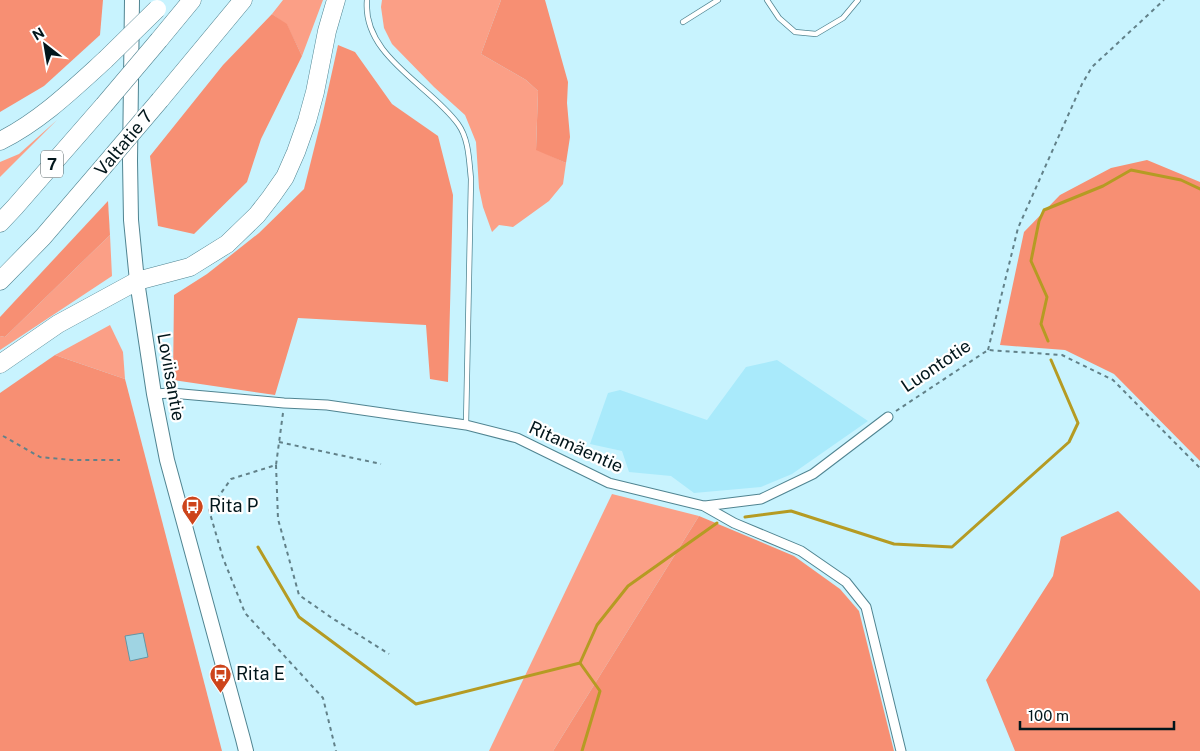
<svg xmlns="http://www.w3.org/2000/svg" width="1200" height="751" font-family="'Public Sans',sans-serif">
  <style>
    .built { fill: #a9eafb }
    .green { fill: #fb9f86 }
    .forest { fill: #f78f73 }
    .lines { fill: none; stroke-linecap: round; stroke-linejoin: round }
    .stream { stroke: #b59b23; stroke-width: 3 }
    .building { fill: #9fd4e3; stroke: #6396a4 }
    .lane-casing { stroke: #508491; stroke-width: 6 }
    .street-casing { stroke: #508491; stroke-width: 11 }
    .secondary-casing { stroke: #508491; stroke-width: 16 }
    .highway-casing { stroke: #508491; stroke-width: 19 }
    .path { stroke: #628189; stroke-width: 2; stroke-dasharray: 4 4; stroke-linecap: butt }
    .lane { stroke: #fff; stroke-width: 4.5 }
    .street { stroke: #fff; stroke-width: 9 }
    .secondary { stroke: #fff; stroke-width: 14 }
    .highway { stroke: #fff; stroke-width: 18 }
    .highway-bridge-casing { stroke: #508491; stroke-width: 19; stroke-linecap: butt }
    .highway-bridge { stroke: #fff; stroke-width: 18 }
    .labels { text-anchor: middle; stroke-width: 4.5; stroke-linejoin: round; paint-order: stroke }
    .shield { fill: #fff; stroke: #4e5c5f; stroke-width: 1 }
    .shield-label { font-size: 16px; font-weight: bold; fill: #02161b }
    .street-label { font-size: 18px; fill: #02161b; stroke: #fff }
    .poi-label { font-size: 18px; fill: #02161b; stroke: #fff; text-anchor: start }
  </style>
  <rect width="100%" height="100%" fill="#c8f3fe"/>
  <path class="built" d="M777 360 868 421 792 474 761 487 694 493 671 476 629 472 622 451 590 444 608 393 620 390 707 420 746 367Z"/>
  <g class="green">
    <path d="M283 0H323L302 56 287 25 272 14Z"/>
    <path d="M382 0H501L481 54 526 80 538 91 536 149 566 163 563 184 549 201 513 227 499 225 492 232 483 207 479 188 476 142 465 115 434 87 392 44 384 28 381 7Z"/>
    <path d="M57 120 0 177V162L19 154Z"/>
    <path d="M110 235 112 276 0 350V336L5 337Z"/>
    <path d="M110 325 123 352 125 379 55 355Z"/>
    <path d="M612 494 699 516 553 751H489Z"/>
  </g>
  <g class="forest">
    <path d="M0 0H103L100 35 44 86 0 112Z"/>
    <path d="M501 0H545L568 82 567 103 570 137 566 163 536 150 538 91 526 80 481 54Z"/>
    <path d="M272 14 287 24 302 56 261 139 247 182 194 234 158 226 150 156 223 65Z"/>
    <path d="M338 45 355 52 392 104 438 136 453 195 448 382 430 379 426 325 298 318 275 395 173 380 174 295 207 274 259 233 304 189 322 117Z"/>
    <path d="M1147 160 1200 182V461L1114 374 1065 350 1000 345 1024 232 1060 195 1111 168Z"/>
    <path d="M108 201 110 235 5 337 0 336V317Z"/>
    <path d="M55 355 125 379 222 751H0V393Z"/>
    <path d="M1118 511 1200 591V751H1015L986 680 1053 576 1061 537Z"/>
    <path d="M699 516 794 556 840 589 859 611 894 751H553Z"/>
  </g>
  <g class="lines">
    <g class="stream">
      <path d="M1048 341 1041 324 1047 297 1031 261 1039 221 1044 210 1103 186 1131 170 1181 180 1200 189"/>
      <path d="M745 517 791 511 894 544 952 547 1069 442 1078 423 1051 360"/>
      <path d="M258 547 299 617 416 704 580 663"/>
      <path d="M582 751 600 691 580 663 597 625 628 586 717 523"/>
    </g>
  </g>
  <path class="building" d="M143 633 148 657 130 661 125 636Z"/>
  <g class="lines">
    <defs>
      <g id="lane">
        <path d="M367 0C362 56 430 85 458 124 469 139 469 161 471 179L466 425"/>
        <path d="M767 0 779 18 795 32 816 34 843 18 858 0"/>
        <path d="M683 22 718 0"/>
      </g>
      <g id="street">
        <path d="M154 394 171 393 284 403 327 405 466 425 517 438 609 483 704 506 734 523 801 551 846 582 866 607 901 751"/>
        <path d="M705 506 761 499 813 474 888 417"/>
      </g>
      <path id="secondary" d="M132 0 130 161 131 220 137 281 154 394 167 460 243 739 246 751"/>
      <g id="highway">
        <path d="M159 40 192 0"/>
        <path d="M160 100 243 0"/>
        <path d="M0 141C40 121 72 90 105 60"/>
        <path d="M0 223 15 207 104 105"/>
        <path d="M0 281 43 237 103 167"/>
        <path d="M0 364 58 324 137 281 190 267 227 244 257 215 271 197 285 177 296 152 307 121 315 92 327 31 336 0"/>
      </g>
    </defs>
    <use href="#lane" class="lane-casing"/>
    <use href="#street" class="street-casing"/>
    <use href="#secondary" class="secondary-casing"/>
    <use href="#highway" class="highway-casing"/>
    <g class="path">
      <path d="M988 350 1018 228 1082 84 1092 67 1164 0"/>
      <path d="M896 411 988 350 1062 355 1113 380 1200 468"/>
      <path d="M283 413 276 465 231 479 209 510 223 558 245 613 323 698 336 751"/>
      <path d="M3 436 40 457 72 460H120"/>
      <path d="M279 442 381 464"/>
      <path d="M276 465 278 519 299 595 332 618 389 654"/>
    </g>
    <use href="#lane" class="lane"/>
    <use href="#street" class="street"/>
    <use href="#secondary" class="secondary"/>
    <use href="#highway" class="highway"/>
    <defs>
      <g id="highway-bridge">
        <path d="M105 60 157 9"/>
        <path d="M104 105 159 40"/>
        <path d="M103 167 160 100"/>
      </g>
    </defs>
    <use href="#highway-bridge" class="highway-bridge-casing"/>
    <use href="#highway-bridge" class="highway-bridge"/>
  </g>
  <defs>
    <symbol id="bus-pin" viewBox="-11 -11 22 30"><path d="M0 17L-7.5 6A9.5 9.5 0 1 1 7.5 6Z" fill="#cd441b" stroke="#fff"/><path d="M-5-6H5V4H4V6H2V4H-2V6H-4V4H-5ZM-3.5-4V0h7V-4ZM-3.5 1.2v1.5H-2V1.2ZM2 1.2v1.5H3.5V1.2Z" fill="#fff"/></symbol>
  </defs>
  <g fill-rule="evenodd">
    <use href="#bus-pin" x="180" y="494" width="25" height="34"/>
    <use href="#bus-pin" x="208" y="662" width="25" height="34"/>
  </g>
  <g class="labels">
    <rect class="shield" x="41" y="150.5" width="22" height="27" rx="4"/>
    <g class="shield-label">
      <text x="52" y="170">7</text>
    </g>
    <g class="street-label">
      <text transform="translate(124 143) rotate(-50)" y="6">Valtatie 7</text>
      <text transform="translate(936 366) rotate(-34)" y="6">Luontotie</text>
      <text transform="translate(171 377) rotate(80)" y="6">Loviisantie</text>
      <text transform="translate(576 447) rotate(24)" y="6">Ritamäentie</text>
    </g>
    <g class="poi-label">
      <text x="209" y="512">Rita P</text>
      <text x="236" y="680">Rita E</text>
    </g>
  </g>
  <g transform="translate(45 45) rotate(329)" stroke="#ffffff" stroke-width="4" paint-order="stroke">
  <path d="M0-4L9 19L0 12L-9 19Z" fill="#02161b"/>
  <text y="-8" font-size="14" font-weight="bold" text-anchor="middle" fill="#02161b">N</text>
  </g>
  <path d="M1020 721v8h154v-8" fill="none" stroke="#02161b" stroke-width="2.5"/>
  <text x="1028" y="721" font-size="15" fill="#02161b" stroke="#ffffff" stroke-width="4" paint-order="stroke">100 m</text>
</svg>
